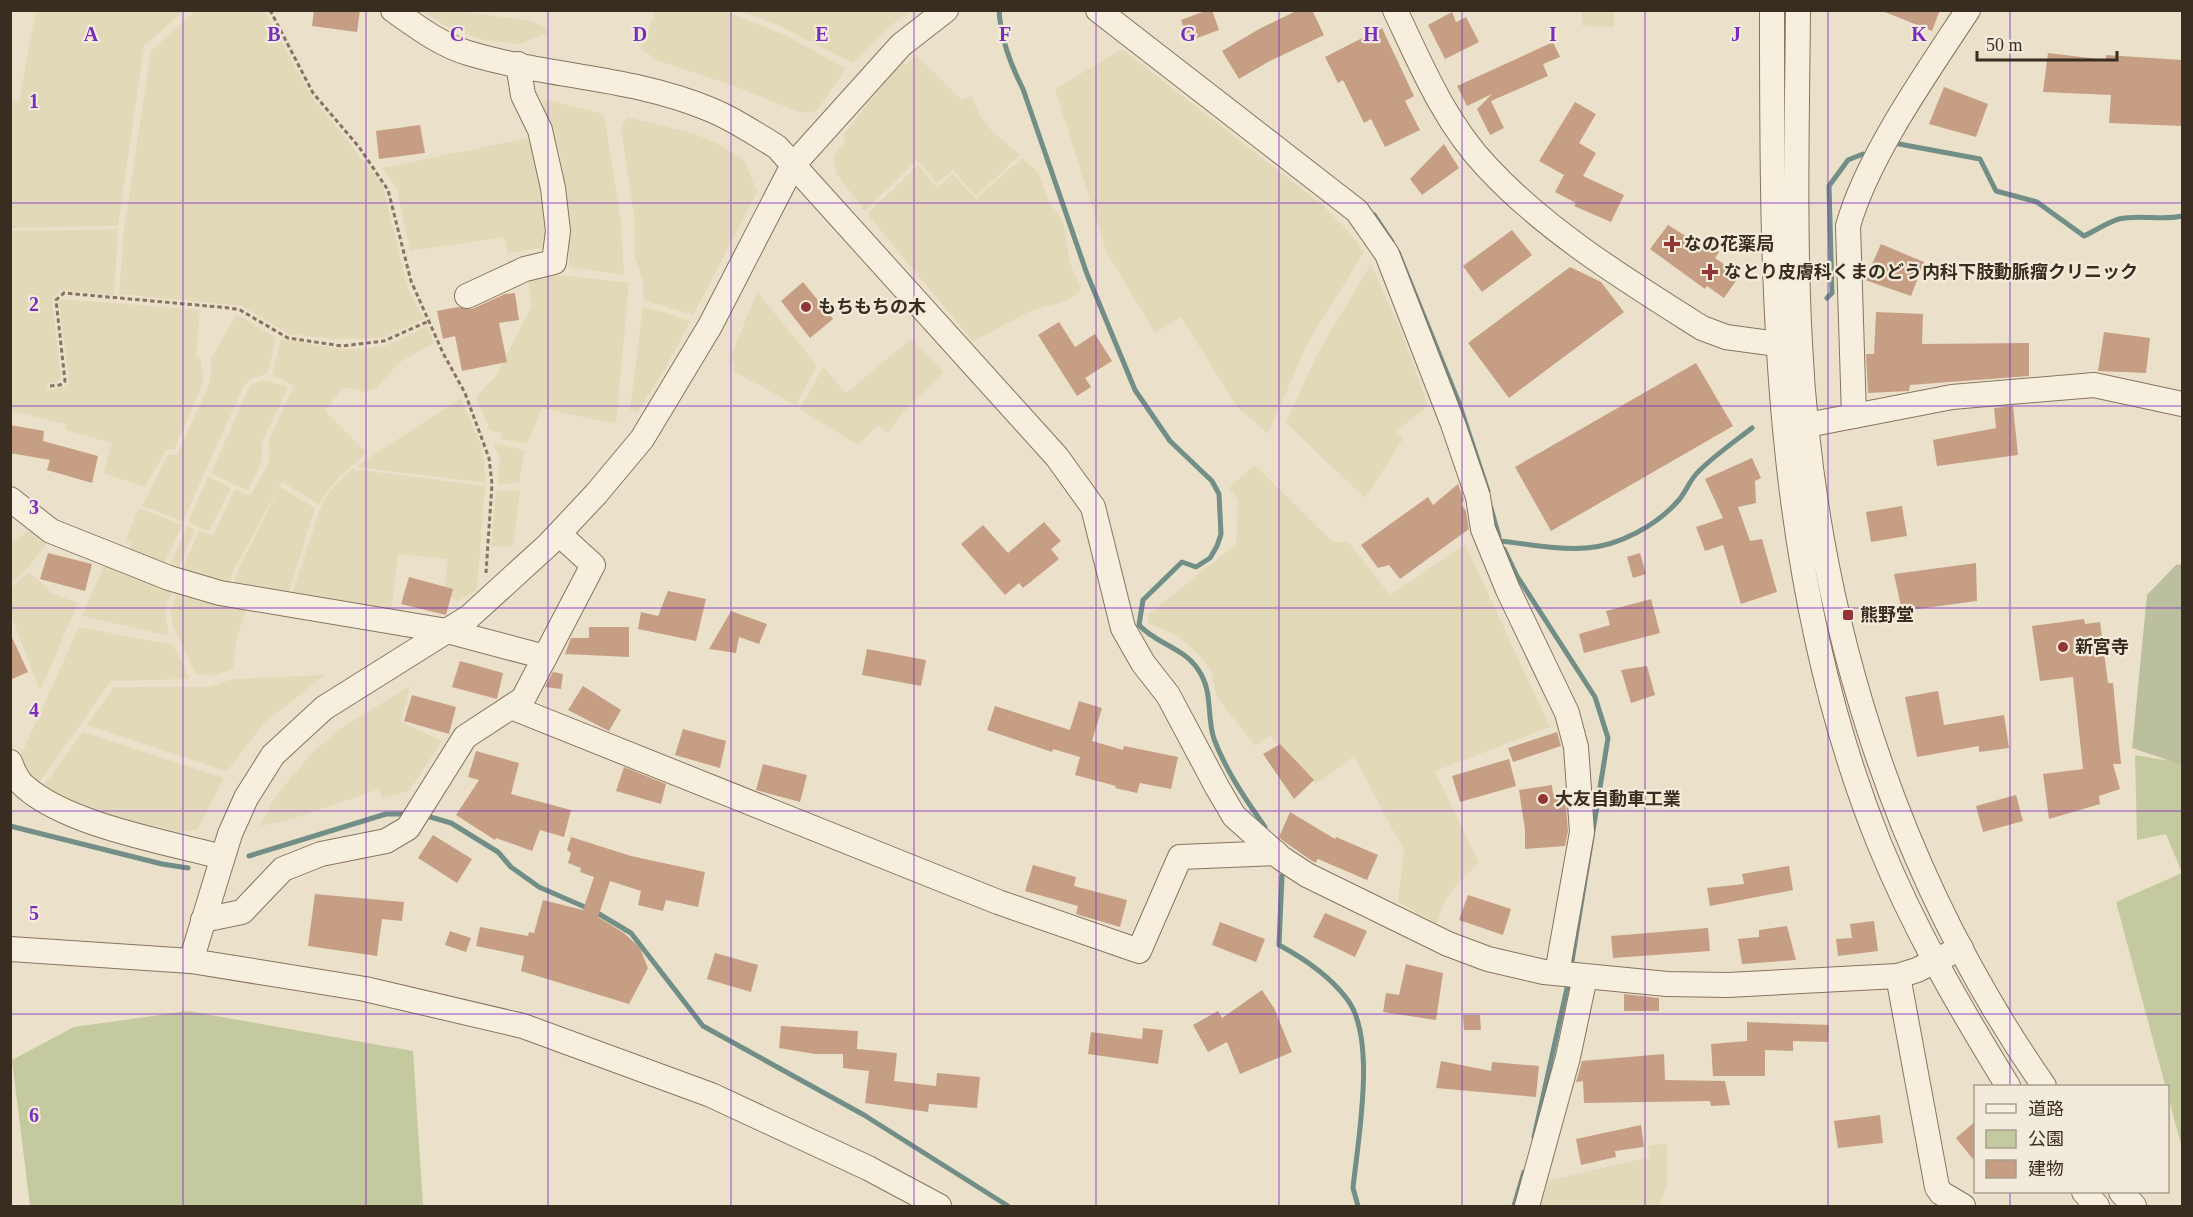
<svg xmlns="http://www.w3.org/2000/svg" width="2193" height="1217" font-family="'Times New Roman','Noto Sans JP',serif">
  <style>
    .farmland { fill: #e1d9b8 }
    .green { fill: #c5c99f }
    .cemetery { fill: #bcbf9d }
    .lines { fill: none; stroke-linecap: round; stroke-linejoin: round }
    .stream { stroke: #718e87; stroke-width: 5 }
    .building { fill: #c69e84 }
    .minor-casing { stroke: #877460; stroke-width: 26 }
    .path { stroke: #877460; stroke-width: 3; stroke-dasharray: 4.5 3; stroke-linecap: butt }
    .minor { stroke: #f7efdd; stroke-width: 24 }
    .grid { fill: none; stroke: #7b2cbf; stroke-width: 1.5; stroke-opacity: 0.55 }
    .poi-dot { fill: #913537; stroke: #f3ebd9; stroke-width: 2 }
    .labels { text-anchor: middle; stroke-width: 4.5; stroke-linejoin: round; paint-order: stroke }
    .poi-label { font-size: 18px; font-weight: bold; fill: #392d22; stroke: #f3ebd9; text-anchor: start }
    .grid-label { font-size: 20px; text-anchor: middle; font-weight: bold; fill: #7b2cbf; stroke: #f3ebd9; stroke-width: 4.5; stroke-linejoin: round; paint-order: stroke }
  </style>
  <rect width="100%" height="100%" fill="#ebe1ca"/>
  <g class="farmland">
    <path d="M36 11H183L144 46 118 226 11 228V101H19Z"/>
    <path d="M195 11H265L310 94 383 185 407 286 424 319 383 338 333 339 288 334 242 306 119 294 124 229 151 51Z"/>
    <path d="M423 11H455L533 21 550 32 520 44 483 40 442 24Z"/>
    <path d="M656 11H725L789 37 846 69 818 109 811 113 799 112 729 84 657 60 640 48Z"/>
    <path d="M742 11H910L886 29 853 63 778 25Z"/>
    <path d="M1582 11H1614V27L1582 26Z"/>
    <path d="M1122 49 1321 204 1350 233 1364 252 1308 342 1268 434 1237 407 1181 317 1155 333 1107 253 1055 89Z"/>
    <path d="M917 56 962 100 971 95 980 116 991 130 1020 155 976 196 953 170 937 183 917 160 865 211 836 173 834 156 845 141 843 135 901 62 906 65Z"/>
    <path d="M547 100 604 114 621 222 624 275 569 267 568 213 560 154 542 102Z"/>
    <path d="M627 117 695 134 722 146 744 160 757 192 693 315 643 300V281L635 258 634 214 621 130Z"/>
    <path d="M538 136 551 242 544 247 508 254 504 237 410 251 397 189 382 168Z"/>
    <path d="M1022 158 1038 172 1049 202 1063 221 1070 263 1081 289 1071 299 1031 311 973 341 867 214 918 165 937 188 953 174 976 199Z"/>
    <path d="M118 229 114 295 61 290 52 300 61 379 56 382 47 383V390L64 387 69 382 59 302 62 299 200 310 196 356 200 357 204 381 174 450H166L145 487 104 473 112 443 65 430 66 424 11 411V231Z"/>
    <path d="M1371 264 1404 338 1428 406 1396 431 1403 439 1365 498 1286 423 1318 352Z"/>
    <path d="M561 275 629 283 616 424 542 408 527 444 501 439 502 433 490 430 476 397 496 376 532 306 528 280Z"/>
    <path d="M757 292 817 365 796 405 733 371 736 365 729 361Z"/>
    <path d="M643 306 690 321 664 371 637 413 630 410Z"/>
    <path d="M237 314 276 338 268 373 251 379 244 385 183 521 142 506 168 455H177L208 387 212 369 211 358Z"/>
    <path d="M428 326 434 343 400 362 376 388 365 392 343 387 325 411 367 453 339 477 318 504 282 482 232 573 228 588 180 574 199 531 213 536 235 489 250 496 267 466 270 454 268 442 294 386 272 375 281 339 342 349H364L387 345Z"/>
    <path d="M911 339 943 372 904 411 888 433 878 425 858 445 800 409 823 367 846 393Z"/>
    <path d="M263 380 288 387 262 442V461L248 491 211 473 250 385Z"/>
    <path d="M461 398 482 448 486 483 355 467Z"/>
    <path d="M493 443 525 450 519 482 497 485 500 459Z"/>
    <path d="M1255 465 1334 543 1348 541 1390 595 1465 544 1550 727 1435 771 1479 863 1459 882 1444 902 1437 924 1398 902 1404 851 1354 756 1316 784 1270 735 1255 746 1217 697 1211 672 1201 657 1178 636 1148 623V615L1236 544 1238 500 1229 488Z"/>
    <path d="M352 469 485 486 477 589 458 601 444 592 448 559 398 554 391 614 290 600 321 506 331 490Z"/>
    <path d="M208 477 231 488 209 531 188 522Z"/>
    <path d="M280 487 315 508 287 598 233 589 237 572Z"/>
    <path d="M520 490 513 547 491 546 496 491Z"/>
    <path d="M139 508 182 525 164 564 130 552 131 542 126 540Z"/>
    <path d="M187 526 195 530 179 567 174 564 172 569 169 568Z"/>
    <path d="M33 527 51 537 29 567 11 583V544Z"/>
    <path d="M106 561 172 590 165 611 169 636 82 616Z"/>
    <path d="M29 572 53 594 78 603 40 691 11 615V588Z"/>
    <path d="M185 591 247 605 236 642 233 669 210 676 196 674 173 626 171 610 176 595H183Z"/>
    <path d="M79 627 173 645 190 679 111 681 38 784 21 760V755Z"/>
    <path d="M325 675 264 723 227 771 87 725 114 687H209L233 679Z"/>
    <path d="M410 686 401 722 442 741 409 791 382 798 379 789 292 819 260 826 277 794 316 749 343 727Z"/>
    <path d="M83 732 224 778 197 830 180 832 97 812 42 788Z"/>
    <path d="M1667 1143V1186L1659 1206H1537L1544 1182 1649 1157 1648 1146Z"/>
  </g>
  <g class="green">
    <path d="M2135 755 2182 763V1148L2116 902 2182 873 2166 834 2137 840Z"/>
    <path d="M188 1011 413 1051 423 1206H30L12 1060 74 1027Z"/>
  </g>
  <path class="cemetery" d="M2182 564V765L2132 748 2147 595 2176 565Z"/>
  <g class="lines">
    <g class="stream">
      <path d="M999 10C1001 39 1010 63 1023 89L1087 274 1135 390 1170 441 1212 481 1219 494 1221 534 1217 546 1210 558 1196 567 1182 562 1143 600 1139 625C1155 643 1182 647 1197 668 1214 691 1206 715 1214 739 1226 771 1246 800 1265 827"/>
      <path d="M1899 144 1980 159 1996 191 2037 202 2084 236C2095 231 2108 222 2119 219 2140 214 2162 221 2182 216"/>
      <path d="M1374 215 1392 242"/>
      <path d="M1398 252 1459 403 1488 491"/>
      <path d="M1827 298 1832 293 1829 186 1848 160 1863 154"/>
      <path d="M1491 508 1499 537"/>
      <path d="M1500 541C1528 544 1557 550 1586 548 1619 546 1657 525 1678 501 1686 492 1690 479 1699 471 1715 455 1734 442 1752 428"/>
      <path d="M1504 549 1517 576 1595 697 1608 738 1571 967"/>
      <path d="M427 816 451 823 498 852 511 867 539 887 594 911 631 933 703 1026 864 1115 1008 1206"/>
      <path d="M10 826 162 864 188 868"/>
      <path d="M249 856 386 814H410"/>
      <path d="M1282 876 1279 945C1305 959 1329 975 1347 999 1377 1038 1358 1139 1353 1188L1358 1206"/>
      <path d="M1534 1137 1569 979"/>
      <path d="M1514 1206 1524 1172"/>
    </g>
  </g>
  <g class="building">
    <path d="M314 10H360L357 32 312 26Z"/>
    <path d="M1208 10H1212L1219 30 1189 41 1181 20Z"/>
    <path d="M1298 10H1312L1324 35 1268 62 1239 79 1222 51 1259 29Z"/>
    <path d="M1880 10H1940L1932 31Z"/>
    <path d="M1452 12 1456 22 1466 17 1479 42 1445 59 1428 25Z"/>
    <path d="M1382 28 1414 96 1405 101 1420 130 1385 147 1371 119 1364 123 1343 80 1338 83 1325 57Z"/>
    <path d="M1553 42 1560 57 1543 64 1548 76 1491 101 1504 128 1490 135 1477 109 1492 94 1467 106 1457 86Z"/>
    <path d="M2048 53 2106 60V55L2182 60V126L2109 123 2111 95 2043 92Z"/>
    <path d="M1944 87 1988 104 1976 137 1929 124Z"/>
    <path d="M1575 102 1596 114 1579 143 1596 153 1583 176 1624 195 1611 222 1574 206 1576 203 1555 192 1564 175 1539 161Z"/>
    <path d="M420 125 425 153 379 159 376 131Z"/>
    <path d="M1444 144 1459 168 1422 195 1410 179Z"/>
    <path d="M1668 225 1705 248 1708 244 1719 252 1715 258 1740 275 1724 298 1707 286 1705 289 1650 249Z"/>
    <path d="M1512 230 1532 255 1482 292 1463 266Z"/>
    <path d="M1881 244 1924 262 1911 296 1865 280Z"/>
    <path d="M1570 267 1601 282 1624 312 1509 398 1468 343Z"/>
    <path d="M803 282 833 319 810 338 781 301Z"/>
    <path d="M515 293 519 320 499 323 507 362 462 371 455 336 443 339 437 311 458 307 472 309 505 294Z"/>
    <path d="M1876 312 1923 314 1922 344 2029 343V376L1910 385 1909 391 1868 393 1866 354H1874Z"/>
    <path d="M1059 322 1075 347 1095 334 1112 361 1085 378 1091 387 1077 396 1038 335Z"/>
    <path d="M2104 332 2150 338 2146 373 2098 371Z"/>
    <path d="M1696 363 1733 426 1551 531 1515 467Z"/>
    <path d="M2013 406 2018 455 1937 466 1933 440 1996 428 1994 408Z"/>
    <path d="M10 425 44 431 43 441 98 456 92 483 47 470 50 460 10 453Z"/>
    <path d="M1752 458 1761 478 1755 481 1756 503 1738 507 1750 541 1762 539 1777 592 1741 604 1723 545 1705 551 1696 527 1723 518 1705 479Z"/>
    <path d="M1458 484 1464 500 1461 504 1466 511 1469 529 1400 579 1389 565 1378 568 1361 545 1428 497 1433 505Z"/>
    <path d="M1902 506 1907 536 1871 542 1866 512Z"/>
    <path d="M1044 522 1061 541 1051 549 1059 559 1023 588 1019 583 1005 595 961 544 983 525 1008 553Z"/>
    <path d="M48 553 92 564 85 591 40 579Z"/>
    <path d="M1640 553 1646 574 1633 578 1627 557Z"/>
    <path d="M1976 563 1977 601 1902 611 1894 574Z"/>
    <path d="M409 577 453 589 446 615 401 604Z"/>
    <path d="M668 591 706 599 696 641 638 629 641 612 658 616Z"/>
    <path d="M1651 599 1660 633 1584 653 1579 634 1610 625 1606 611Z"/>
    <path d="M731 611 767 624 759 644 739 637 736 653 709 649Z"/>
    <path d="M2084 619 2085 624 2100 622 2108 683H2113L2121 764H2113L2120 789 2099 796 2100 804 2049 819 2043 774 2083 769 2073 677 2040 681 2032 626Z"/>
    <path d="M589 627H629V657L565 654 571 638H589Z"/>
    <path d="M10 633 28 672 10 680Z"/>
    <path d="M867 649 926 660 921 686 862 675Z"/>
    <path d="M460 661 503 673 497 699 452 687Z"/>
    <path d="M1647 666 1655 695 1631 703 1621 670Z"/>
    <path d="M553 672 563 674 561 689 545 687Z"/>
    <path d="M583 686 621 710 609 731 568 710Z"/>
    <path d="M1938 691 1944 725 2004 715 2009 748 1979 752V746L1917 757 1905 697Z"/>
    <path d="M412 695 456 707 449 734 404 721Z"/>
    <path d="M1079 701 1102 708 1092 741 1123 750 1124 746 1178 757 1171 789 1140 783 1137 793 1115 788 1116 786 1075 775 1080 757 1053 749 1052 752 987 730 995 706 1070 730Z"/>
    <path d="M683 729 726 741 720 768 675 755Z"/>
    <path d="M1557 732 1561 746 1513 762 1508 748Z"/>
    <path d="M1280 744 1314 780 1294 799 1263 754Z"/>
    <path d="M476 751 519 763 511 794 571 810 564 837 540 830 532 851 496 838 495 840 456 815 479 780 468 777Z"/>
    <path d="M1509 759 1516 786 1460 802 1452 776Z"/>
    <path d="M763 764 807 775 800 802 756 790Z"/>
    <path d="M624 767 666 784 661 804 616 791Z"/>
    <path d="M1552 785 1553 794 1565 793 1568 831 1565 846 1525 849V830L1519 790Z"/>
    <path d="M2016 795 2023 821 1983 832 1976 806Z"/>
    <path d="M1290 812 1335 839 1336 837 1378 855 1367 880 1318 859 1315 863 1282 840 1279 837Z"/>
    <path d="M433 835 472 859 457 883 418 858Z"/>
    <path d="M571 837 631 856 705 872 698 907 666 900 663 911 638 905 641 891 610 881 598 917 624 933 640 948 648 968 629 1004 521 971 524 956 476 946 480 927 528 936 529 932 534 933 543 900 583 910 594 877 580 872 581 868 568 863 571 853 567 850Z"/>
    <path d="M1033 865 1076 877 1074 886 1127 900 1120 927 1076 914 1078 906 1025 891Z"/>
    <path d="M1789 866 1793 890 1710 906 1707 888 1744 884 1742 874Z"/>
    <path d="M315 894 404 902 402 921 382 919 377 956 308 946Z"/>
    <path d="M1468 895 1511 909 1503 935 1459 920Z"/>
    <path d="M1325 913 1367 931 1355 957 1313 937Z"/>
    <path d="M1874 921 1878 951 1838 956 1836 939 1852 938 1850 924Z"/>
    <path d="M1220 922 1265 939 1256 962 1212 945Z"/>
    <path d="M1787 926 1796 960 1742 964 1738 939 1759 937V930Z"/>
    <path d="M1708 928 1710 951 1613 958 1611 936Z"/>
    <path d="M450 931 471 938 466 952 445 945Z"/>
    <path d="M715 953 758 965 751 992 707 979Z"/>
    <path d="M1406 964 1443 973 1436 1020 1383 1012 1386 993 1399 995Z"/>
    <path d="M1262 990 1274 1008 1292 1052 1240 1074 1227 1042 1208 1052 1193 1025 1218 1011 1222 1018Z"/>
    <path d="M1624 994 1659 998V1011H1624Z"/>
    <path d="M1463 1015H1480L1481 1030H1464Z"/>
    <path d="M1747 1022 1829 1025 1828 1042 1793 1041V1051L1765 1050V1076H1713L1711 1044 1747 1041Z"/>
    <path d="M781 1026 858 1031 857 1049 897 1053 894 1081 936 1086 937 1073 980 1077 977 1108 929 1104 928 1112 865 1103 869 1071 843 1068V1054H815L779 1048Z"/>
    <path d="M1143 1028 1163 1030 1158 1064 1088 1054 1091 1032 1142 1039Z"/>
    <path d="M1664 1054 1665 1080 1725 1081 1730 1105 1711 1106 1710 1101 1584 1103 1583 1081 1576 1082 1582 1061Z"/>
    <path d="M1441 1061 1491 1071 1492 1062 1539 1066 1536 1097 1436 1088Z"/>
    <path d="M1880 1115 1883 1143 1838 1148 1834 1121Z"/>
    <path d="M1976 1121V1163L1956 1138Z"/>
    <path d="M1641 1125 1644 1147 1615 1151 1616 1157 1581 1165 1576 1139Z"/>
  </g>
  <g class="lines">
    <defs>
      <g id="minor">
        <path d="M393 10C417 27 441 45 468 53 547 77 633 77 709 109 734 119 754 133 777 147L1057 457 1093 507 1123 628 1143 663 1168 695 1217 787 1234 816 1281 858 1307 875 1448 944 1488 959 1544 972 1667 984 1728 985 1898 976 1917 970 1961 948"/>
        <path d="M1098 10 1357 211 1387 254 1453 424 1478 497 1483 529 1508 590 1567 713 1576 747 1582 832 1557 973"/>
        <path d="M1395 10C1421 65 1445 123 1487 167 1546 231 1629 282 1702 328L1726 337 1777 344"/>
        <path d="M1772 10C1772 292 1772 578 1879 843 1914 929 1960 1008 2008 1086"/>
        <path d="M1798 10C1797 121 1794 233 1800 344 1813 608 1892 868 2044 1086"/>
        <path d="M467 296 525 269 554 262 558 231 553 188 540 130 523 95 518 64"/>
        <path d="M1854 416 1952 397 2094 385 2182 404"/>
        <path d="M1807 425 1854 416 1848 226C1867 157 1928 71 1968 10"/>
        <path d="M10 499 51 531 169 578 220 593 447 631 545 657"/>
        <path d="M511 707 998 902 1139 951 1180 857 1276 853"/>
        <path d="M10 762C13 770 18 781 24 786 67 825 166 842 222 857"/>
        <path d="M203 920 242 912 283 869 321 854 386 841 408 828 465 737 523 699 593 565 559 534"/>
        <path d="M10 949 191 961 365 989 523 1026 711 1095 868 1168 939 1206"/>
        <path d="M191 961 230 834 246 798 273 755 324 708 469 617 549 544 596 494 642 439 710 326 793 165 901 45 946 10"/>
        <path d="M1898 976 1937 1187 1941 1193 1963 1206"/>
        <path d="M2084 1192 2097 1206"/>
        <path d="M2121 1192 2134 1206"/>
        <path d="M1527 1206 1568 1057 1585 977"/>
      </g>
    </defs>
    <use href="#minor" class="minor-casing"/>
    <g class="path">
      <path d="M270 10 313 93 359 147 388 190 411 281 443 353 465 393 489 458 492 484 486 573"/>
      <path d="M50 386 60 385 65 381 56 300 64 293 230 308 240 310 288 338 342 346 384 341 429 321"/>
    </g>
    <use href="#minor" class="minor"/>
  </g>
  <path class="grid" d="M183 10V1206M366 10V1206M548 10V1206M731 10V1206M914 10V1206M1096 10V1206M1279 10V1206M1462 10V1206M1645 10V1206M1828 10V1206M2010 10V1086M10 203H2182M10 406H2182M10 608H2182M10 811H2182M10 1014H2182M2010 1192V1206"/>
  <g class="poi-dot">
    <path d="M1669 235h6v6h6v6h-6v6h-6v-6h-6v-6h6z"/>
    <path d="M1707 263h6v6h6v6h-6v6h-6v-6h-6v-6h6z"/>
    <circle cx="806" cy="307" r="6"/>
    <rect x="1842" y="609" width="12" height="12" rx="3"/>
    <circle cx="2063" cy="647" r="6"/>
    <circle cx="1543" cy="799" r="6"/>
  </g>
  <g class="labels">
    <g class="poi-label">
      <text x="1684" y="250">なの花薬局</text>
      <text x="1724" y="278">なとり皮膚科くまのどう内科下肢動脈瘤クリニック</text>
      <text x="818" y="313">もちもちの木</text>
      <text x="1860" y="621">熊野堂</text>
      <text x="2075" y="653">新宮寺</text>
      <text x="1555" y="805">大友自動車工業</text>
    </g>
  </g>
  <g class="grid-label">
    <text x="91" y="41">A</text>
    <text x="274" y="41">B</text>
    <text x="457" y="41">C</text>
    <text x="640" y="41">D</text>
    <text x="822" y="41">E</text>
    <text x="1005" y="41">F</text>
    <text x="1188" y="41">G</text>
    <text x="1371" y="41">H</text>
    <text x="1553" y="41">I</text>
    <text x="1736" y="41">J</text>
    <text x="1919" y="41">K</text>
    <text x="34" y="108">1</text>
    <text x="34" y="311">2</text>
    <text x="34" y="514">3</text>
    <text x="34" y="717">4</text>
    <text x="34" y="920">5</text>
    <text x="34" y="1122">6</text>
  </g>
  <rect width="2193" height="1217" fill="none" stroke="#392d22" stroke-width="24"/>
  <rect x="1974" y="1085" width="195" height="108" fill="#f3ebd9" stroke="#a99f90" stroke-width="1.5"/>
  <rect x="1986" y="1104" width="30" height="9" fill="#f7efdd" stroke="#a99f90" stroke-width="1.5"/>
  <text x="2028" y="1115" font-size="18" fill="#392d22">道路</text>
  <rect x="1986" y="1130" width="30" height="18" fill="#c5c99f" stroke="#a99f90" stroke-width="1.5"/>
  <text x="2028" y="1145" font-size="18" fill="#392d22">公園</text>
  <rect x="1986" y="1160" width="30" height="18" fill="#c69e84" stroke="#a99f90" stroke-width="1.5"/>
  <text x="2028" y="1175" font-size="18" fill="#392d22">建物</text>
  <path d="M1977 51v9h140v-9" fill="none" stroke="#392d22" stroke-width="3"/>
  <text x="1986" y="51" font-size="18" fill="#392d22" stroke="#f3ebd9" stroke-width="4.5" paint-order="stroke">50 m</text>
</svg>
